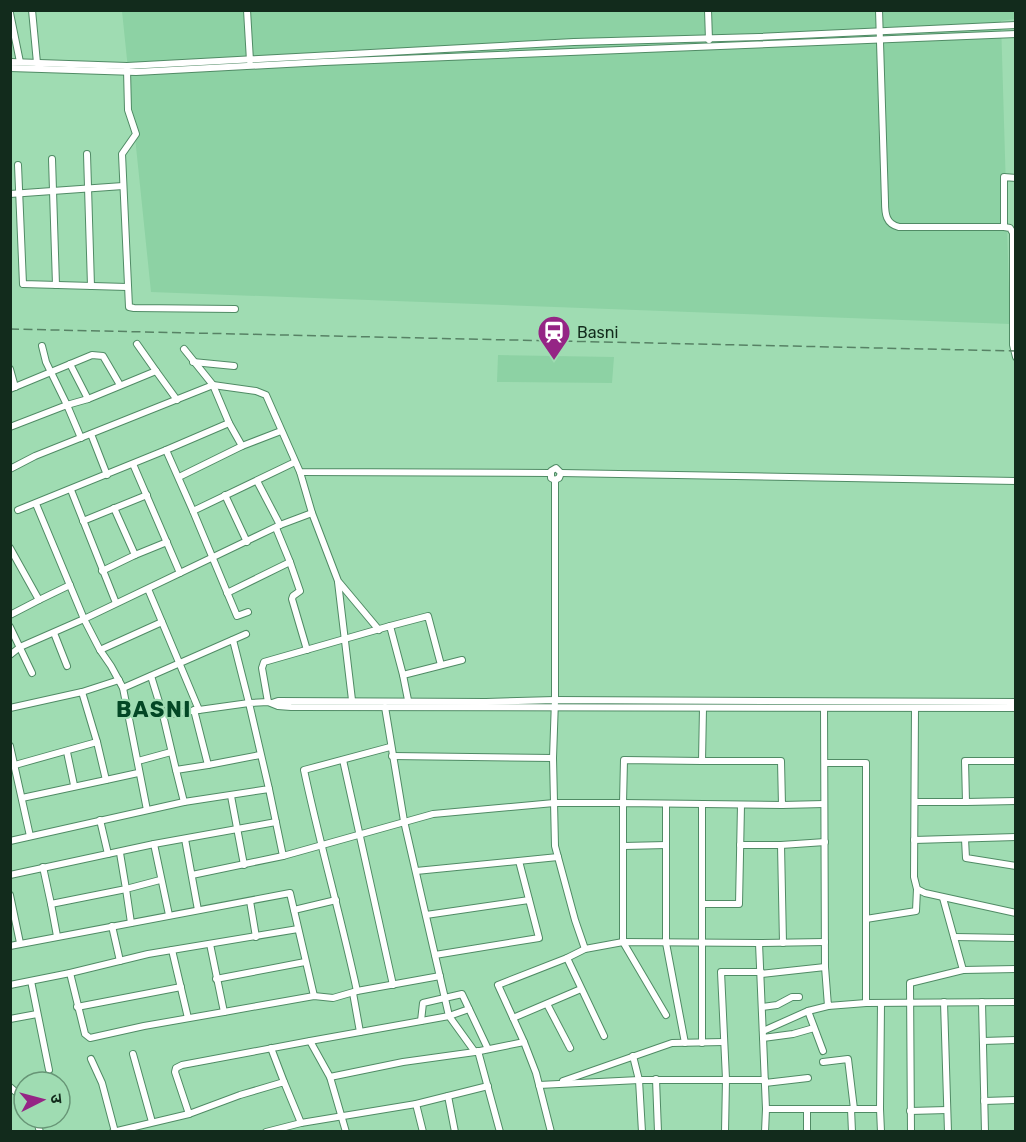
<svg xmlns="http://www.w3.org/2000/svg" width="1026" height="1142" font-family="Rubik,'Noto Sans Devanagari',sans-serif">
  <style>
    .built { fill: #8dd2a4 }
    .lines { fill: none; stroke-linecap: round; stroke-linejoin: round }
    .minor-casing { stroke: #508b65; stroke-width: 8 }
    .minor { stroke: #fff; stroke-width: 6 }
    .rail { stroke: #578265; stroke-width: 1.5; stroke-dasharray: 9 4.5; stroke-linecap: butt }
    .labels { text-anchor: middle; stroke-width: 4.5; stroke-linejoin: round; paint-order: stroke }
    .poi-label { font-size: 16px; fill: #122b1c; stroke: #9fdcb2; text-anchor: start }
    .district-label { font-size: 22px; font-weight: bold; letter-spacing: 1.5px; fill: #034725; stroke: #9fdcb2 }
  </style>
  <rect width="100%" height="100%" fill="#9fdcb2"/>
  <g class="built">
    <path d="M122 11H1015V19L1001 21 1010 324 151 292Z"/>
    <path d="M498 355 614 357 612 383 497 382Z"/>
  </g>
  <g class="lines">
    <defs>
      <g id="minor">
        <path d="M32 10 37 63"/>
        <path d="M247 10 250 61"/>
        <path d="M708 10 709 40"/>
        <path d="M879 10 885 202C885 214 886 224 899 227H1004L1010 228 1013 233V345L1016 357"/>
        <path d="M10 13 20 62"/>
        <path d="M10 62 127 66 574 42 759 37 1016 25"/>
        <path d="M10 68 136 72 324 62 1016 34"/>
        <path d="M127 70 128 110 136 134 122 154 129 307 134 308 235 309"/>
        <path d="M87 154 91 286"/>
        <path d="M52 159 56 285"/>
        <path d="M18 165 23 284 127 287"/>
        <path d="M10 194 123 186"/>
        <path d="M1004 227V177L1016 178"/>
        <path d="M137 344 156 371"/>
        <path d="M42 346 46 362 67 405 88 399 156 371 177 400"/>
        <path d="M184 349 213 385 229 423 166 450 193 511 295 462"/>
        <path d="M193 362 234 366"/>
        <path d="M70 364 88 399"/>
        <path d="M10 369 15 387"/>
        <path d="M10 389 92 355 103 356 120 385"/>
        <path d="M229 423 242 446"/>
        <path d="M10 427 67 405 81 438"/>
        <path d="M91 434 107 475"/>
        <path d="M133 464 180 573"/>
        <path d="M10 469 35 456 213 385 256 391 266 395 300 472 550 473"/>
        <path d="M300 472 312 513 338 581 379 630"/>
        <path d="M561 473 1016 481"/>
        <path d="M179 477 242 446 281 431"/>
        <path d="M555 480 551 478V471L556 468 561 473 559 478 555 480V700L553 758 555 846 575 920 585 949"/>
        <path d="M257 481 280 525"/>
        <path d="M71 490 116 603"/>
        <path d="M225 495 247 542"/>
        <path d="M114 508 135 555"/>
        <path d="M18 510 166 450"/>
        <path d="M193 511 237 616 248 612"/>
        <path d="M83 521 147 495"/>
        <path d="M276 528 290 562"/>
        <path d="M10 548 39 600 70 585"/>
        <path d="M102 571 135 555 167 542"/>
        <path d="M338 582 352 700"/>
        <path d="M227 593 290 562 300 591 293 596 292 599 307 650"/>
        <path d="M10 615 39 600"/>
        <path d="M162 622 199 710"/>
        <path d="M390 626 428 616 441 665"/>
        <path d="M10 627 32 673"/>
        <path d="M54 633 67 666"/>
        <path d="M100 650 162 622 148 589"/>
        <path d="M10 655 20 647 84 619 36 504"/>
        <path d="M403 675 462 660"/>
        <path d="M151 676 163 715 249 703 233 640"/>
        <path d="M123 688 246 634"/>
        <path d="M82 692 119 680"/>
        <path d="M268 702 262 668 264 662 390 626 403 675 408 700"/>
        <path d="M272 703 278 701 486 702 555 700 1016 702"/>
        <path d="M385 707 404 821 449 1016 475 1052 524 1042 536 1073 551 1132"/>
        <path d="M10 708 82 692 97 742 106 780 138 773"/>
        <path d="M703 708 702 761H781L782 805 824 804"/>
        <path d="M824 708 825 967 828 1006 866 1003 1016 1002"/>
        <path d="M915 708 914 877 917 889 925 893 1016 913"/>
        <path d="M194 710 208 765 260 755"/>
        <path d="M163 715 176 770"/>
        <path d="M10 746 30 836"/>
        <path d="M390 747 304 770C320 845 341 917 357 991L440 976"/>
        <path d="M67 752 74 785"/>
        <path d="M392 756 553 758"/>
        <path d="M343 760 393 985"/>
        <path d="M138 761 171 752"/>
        <path d="M825 763H866V1003"/>
        <path d="M15 765 97 742"/>
        <path d="M269 789 283 856 433 814 554 803H623L624 760 702 761"/>
        <path d="M231 796 244 865"/>
        <path d="M22 798 106 780"/>
        <path d="M184 802 176 770 208 765"/>
        <path d="M915 802H966L965 761H1016"/>
        <path d="M966 802 1016 801"/>
        <path d="M666 804V943L685 1043"/>
        <path d="M147 810 123 688 111 666 100 650 84 619 280 525 312 513"/>
        <path d="M100 820 108 854"/>
        <path d="M185 839 198 910"/>
        <path d="M965 839 966 858 1016 866"/>
        <path d="M914 840 1016 837"/>
        <path d="M10 841 184 802 269 789 249 703 268 702 278 706 291 707 1016 708"/>
        <path d="M154 844 169 915"/>
        <path d="M740 845H781L783 943"/>
        <path d="M781 845 825 842"/>
        <path d="M624 846 666 845"/>
        <path d="M43 867 51 904 126 889 120 853"/>
        <path d="M416 871 558 857"/>
        <path d="M10 875 154 844 276 822"/>
        <path d="M192 875 283 856"/>
        <path d="M10 895 20 943"/>
        <path d="M250 901 256 937"/>
        <path d="M51 904 57 936"/>
        <path d="M702 904H739L741 805"/>
        <path d="M294 910 336 900"/>
        <path d="M426 915 529 900"/>
        <path d="M866 919 916 911 917 889"/>
        <path d="M131 923 126 889 160 880"/>
        <path d="M112 926 120 961"/>
        <path d="M954 937 1016 938"/>
        <path d="M210 944 224 1012"/>
        <path d="M10 946 290 893 314 996"/>
        <path d="M172 950 188 1018"/>
        <path d="M435 955 539 938 519 861"/>
        <path d="M567 958 604 1036"/>
        <path d="M963 970 1016 969"/>
        <path d="M70 973 85 1034 90 1038 144 1026 224 1012 314 996 333 998 357 991"/>
        <path d="M761 974 825 967"/>
        <path d="M216 979 305 962"/>
        <path d="M31 981 49 1070"/>
        <path d="M10 985 70 973 148 954 298 929"/>
        <path d="M353 993 360 1032"/>
        <path d="M944 1002 948 1132"/>
        <path d="M982 1002 985 1132"/>
        <path d="M547 1004 570 1048"/>
        <path d="M77 1007 181 987"/>
        <path d="M762 1007 777 1005 792 997H799"/>
        <path d="M808 1011 823 1051"/>
        <path d="M666 1015 623 942V803L782 805"/>
        <path d="M513 1018 581 989"/>
        <path d="M10 1019 37 1014"/>
        <path d="M421 1021 423 1003 462 994 488 1049"/>
        <path d="M763 1031 808 1011 828 1006"/>
        <path d="M763 1038 793 1034 814 1028"/>
        <path d="M310 1041 182 1065 176 1068 175 1072 189 1114 240 1095 284 1082 301 1123 416 1104 488 1086"/>
        <path d="M983 1041 1016 1040"/>
        <path d="M524 1042 498 985 567 958 585 949 623 942 759 943"/>
        <path d="M702 1043V804"/>
        <path d="M271 1048 284 1082"/>
        <path d="M478 1051 500 1132"/>
        <path d="M133 1054 152 1122"/>
        <path d="M633 1056 639 1080 642 1132"/>
        <path d="M91 1059 102 1083 115 1132"/>
        <path d="M823 1062 848 1059 854 1109"/>
        <path d="M330 1077 403 1062 475 1052"/>
        <path d="M656 1079 658 1132"/>
        <path d="M563 1081 672 1043 724 1042"/>
        <path d="M765 1083 808 1078"/>
        <path d="M539 1085 639 1080H765"/>
        <path d="M10 1087 24 1099"/>
        <path d="M448 1096 455 1132"/>
        <path d="M984 1101 1016 1100"/>
        <path d="M416 1104 423 1132"/>
        <path d="M766 1109 759 943 825 942"/>
        <path d="M807 1109V1132"/>
        <path d="M880 1109 881 1132"/>
        <path d="M910 1111 947 1110"/>
        <path d="M36 1118 40 1132"/>
        <path d="M113 1132 189 1114"/>
        <path d="M266 1132 301 1123"/>
        <path d="M346 1132 330 1077 310 1041 449 1016 469 1009"/>
        <path d="M725 1132 726 1079 721 972H761"/>
        <path d="M765 1132 766 1109H851"/>
        <path d="M852 1132 851 1109H880L881 1003"/>
        <path d="M911 1132 910 983 963 970 943 898"/>
      </g>
    </defs>
    <use href="#minor" class="minor-casing"/>
    <use href="#minor" class="minor"/>
    <path class="rail" d="M10 329 1016 351"/>
  </g>
  <defs>
    <symbol id="station-pin" viewBox="-11 -11 22 30"><path d="M0 17L-7.5 6A9.5 9.5 0 1 1 7.5 6Z" fill="#952585" stroke="#9fdcb2"/><path d="M-3-6H3Q5-6 5-4V2Q5 4 3 4L4.5 6H3L1.5 4h-3L-3 6H-4.5L-3 4Q-5 4-5 2V-4Q-5-6-3-6ZM-3.5-4v3h7v-3ZM-3.5 1v1.5H-2V1ZM2 1v1.5H3.5V1Z" fill="#fff"/></symbol>
  </defs>
  <g fill-rule="evenodd">
    <use href="#station-pin" x="535" y="313" width="38" height="52"/>
  </g>
  <g class="labels">
    <g class="poi-label">
      <text x="577" y="338">Basni</text>
    </g>
    <g class="district-label">
      <text x="154" y="717">BASNI</text>
    </g>
  </g>
  <rect width="1026" height="1142" fill="none" stroke="#122b1c" stroke-width="24"/>
  <g transform="translate(42 1100) rotate(84)"><circle r="28" fill="#9fdcb2" stroke="#679576" stroke-width="1.5"/>
  <path d="M0-4.5L10 22L0 15L-10 22Z" fill="#952585"/>
  <text y="-9" font-size="16" font-weight="bold" text-anchor="middle" fill="#122b1c">उ</text>
  </g>
</svg>
